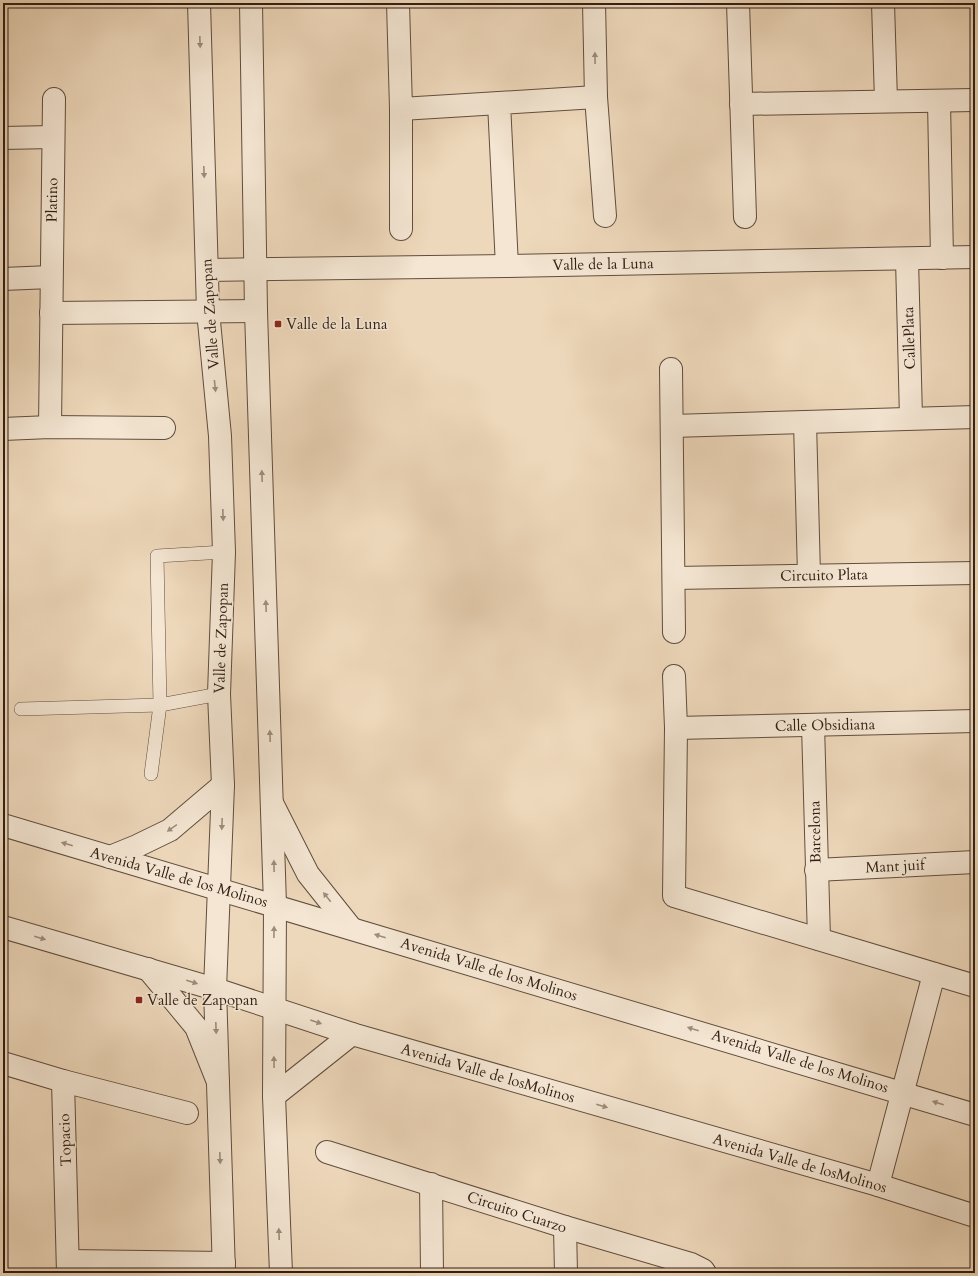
<svg xmlns="http://www.w3.org/2000/svg" width="978" height="1276" font-family="Cardo,serif">
  <style>
    .lines { fill: none; stroke-linecap: round; stroke-linejoin: round }
    .service-casing { stroke: #614d3e; stroke-width: 14 }
    .minor-casing { stroke: #614d3e; stroke-width: 24 }
    .tertiary-casing { stroke: #614d3e; stroke-width: 24 }
    .service { stroke: #f4e6d3; stroke-width: 13 }
    .minor { stroke: #f4e6d3; stroke-width: 22 }
    .tertiary { stroke: #f4e6d3; stroke-width: 22 }
    .oneway { fill: #9d8c7d }
    .poi-dot { fill: #8f2418; stroke: #f4e6d3; stroke-width: 1.5 }
    .labels { text-anchor: middle; stroke-width: 3; stroke-linejoin: round; paint-order: stroke }
    .street-label { font-size: 15px; fill: #321f14; stroke: #f4e6d3 }
    .poi-label { font-size: 15px; fill: #321f14; stroke: #f4e6d3; text-anchor: start }
  </style>
  <rect width="100%" height="100%" fill="#eed8bb"/>
  <filter id="stains"><feTurbulence type="fractalNoise" baseFrequency=".005" numOctaves="4"/><feColorMatrix values="0 0 0 0 .2 0 0 0 0 .09 0 0 0 0 .02 0 0 0 .5 -.17"/></filter>
  <radialGradient id="worn" r=".72"><stop offset=".6" stop-color="#630" stop-opacity="0"/><stop offset="1" stop-color="#630" stop-opacity=".3"/></radialGradient>
  <g class="lines">
    <defs>
      <g id="service">
        <path d="M219 694 160 705 157 556 224 552"/>
        <path d="M21 709 160 705 151 774"/>
      </g>
      <g id="minor">
        <path d="M199 3 208 311 220 436 224 552 219 694 223 785 215 989 224 1273"/>
        <path d="M251 3 256 311 275 905 274 1096 281 1273"/>
        <path d="M398 3 401 109 499 103"/>
        <path d="M594 3 596 97 605 216"/>
        <path d="M738 3 745 217"/>
        <path d="M883 3 886 101"/>
        <path d="M939 101 942 258"/>
        <path d="M741 104 975 100"/>
        <path d="M3 138 53 137"/>
        <path d="M401 229V109"/>
        <path d="M907 259 911 418"/>
        <path d="M507 266 499 103 596 97"/>
        <path d="M207 270 507 266 975 257"/>
        <path d="M3 279 51 277"/>
        <path d="M51 313 256 311"/>
        <path d="M671 369 674 632"/>
        <path d="M805 422 809 575"/>
        <path d="M672 426 975 417"/>
        <path d="M50 427 54 99"/>
        <path d="M3 429 50 427 164 428"/>
        <path d="M674 578 975 573"/>
        <path d="M674 676 676 728 674 896 975 986"/>
        <path d="M813 725 819 939"/>
        <path d="M676 728 975 721"/>
        <path d="M816 870 975 862"/>
        <path d="M3 1063 63 1081 68 1273"/>
        <path d="M63 1081 187 1113"/>
        <path d="M327 1152 565 1227 691 1264 703 1270 705 1273"/>
        <path d="M431 1184 432 1273"/>
        <path d="M878 1185 934 974"/>
        <path d="M565 1227 566 1273"/>
        <path d="M68 1261 224 1263"/>
      </g>
      <g id="tertiary">
        <path d="M272 803 308 874 351 928"/>
        <path d="M3 825 975 1115"/>
        <path d="M110 857 137 846 170 830 223 785"/>
        <path d="M3 927 215 989 352 1034 878 1185 975 1216"/>
        <path d="M148 969 196 1027 218 1082"/>
        <path d="M274 1096 352 1034"/>
      </g>
    </defs>
    <use href="#service" class="service-casing"/>
    <use href="#minor" class="minor-casing"/>
    <use href="#tertiary" class="tertiary-casing"/>
    <use href="#service" class="service"/>
    <use href="#minor" class="minor"/>
    <use href="#tertiary" class="tertiary"/>
  </g>
  <defs><path id="oneway-solid" d="M-6-.8H1V-3.2L6.5 0L1 3.2V.8H-6Z"/></defs>
  <g class="oneway">
    <use href="#oneway-solid" transform="translate(200 42) rotate(88)"/>
    <use href="#oneway-solid" transform="translate(595 58) rotate(-91)"/>
    <use href="#oneway-solid" transform="translate(204 172) rotate(88)"/>
    <use href="#oneway-solid" transform="translate(215 386) rotate(84)"/>
    <use href="#oneway-solid" transform="translate(262 476) rotate(-92)"/>
    <use href="#oneway-solid" transform="translate(223 515) rotate(88)"/>
    <use href="#oneway-solid" transform="translate(266 606) rotate(-92)"/>
    <use href="#oneway-solid" transform="translate(270 736) rotate(-92)"/>
    <use href="#oneway-solid" transform="translate(222 824) rotate(92)"/>
    <use href="#oneway-solid" transform="translate(172 828) rotate(145)"/>
    <use href="#oneway-solid" transform="translate(67 844) rotate(-164)"/>
    <use href="#oneway-solid" transform="translate(274 866) rotate(-91)"/>
    <use href="#oneway-solid" transform="translate(327 897) rotate(-128)"/>
    <use href="#oneway-solid" transform="translate(274 932) rotate(-89)"/>
    <use href="#oneway-solid" transform="translate(380 936) rotate(-163)"/>
    <use href="#oneway-solid" transform="translate(40 938) rotate(16)"/>
    <use href="#oneway-solid" transform="translate(192 982) rotate(17)"/>
    <use href="#oneway-solid" transform="translate(316 1022) rotate(19)"/>
    <use href="#oneway-solid" transform="translate(216 1028) rotate(88)"/>
    <use href="#oneway-solid" transform="translate(693 1029) rotate(-163)"/>
    <use href="#oneway-solid" transform="translate(274 1062) rotate(-91)"/>
    <use href="#oneway-solid" transform="translate(938 1103) rotate(-162)"/>
    <use href="#oneway-solid" transform="translate(602 1106) rotate(16)"/>
    <use href="#oneway-solid" transform="translate(220 1158) rotate(88)"/>
    <use href="#oneway-solid" transform="translate(279 1234) rotate(-92)"/>
  </g>
  <g class="poi-dot">
    <rect x="274" y="320" width="8" height="8" rx="2"/>
    <rect x="135" y="996" width="8" height="8" rx="2"/>
  </g>
  <g class="labels">
    <g class="street-label">
      <text transform="translate(52 200) rotate(-89)" y="5">Platino</text>
      <text transform="translate(603 264) rotate(-1)" y="5">Valle de la Luna</text>
      <text transform="translate(210 314) rotate(-94)" y="5">Valle de Zapopan</text>
      <text transform="translate(909 338) rotate(-92)" y="5">CallePlata</text>
      <text transform="translate(824 575) rotate(-1)" y="5">Circuito Plata</text>
      <text transform="translate(221 638) rotate(-88)" y="5">Valle de Zapopan</text>
      <text transform="translate(825 725) rotate(-1)" y="5">Calle Obsidiana</text>
      <text transform="translate(815 832) rotate(-91)" y="5">Barcelona</text>
      <text transform="translate(895 866) rotate(-3)" y="5">Mant juif</text>
      <text transform="translate(179 877) rotate(16)" y="5">Avenida Valle de los Molinos</text>
      <text transform="translate(489 969) rotate(17)" y="5">Avenida Valle de los Molinos</text>
      <text transform="translate(800 1061) rotate(17)" y="5">Avenida Valle de los Molinos</text>
      <text transform="translate(488 1073) rotate(16)" y="5">Avenida Valle de losMolinos</text>
      <text transform="translate(65 1140) rotate(-92)" y="5">Topacio</text>
      <text transform="translate(800 1163) rotate(16)" y="5">Avenida Valle de losMolinos</text>
      <text transform="translate(517 1212) rotate(18)" y="5">Circuito Cuarzo</text>
    </g>
    <g class="poi-label">
      <text x="286" y="329">Valle de la Luna</text>
      <text x="147" y="1005">Valle de Zapopan</text>
    </g>
  </g>
  <rect width="978" height="1276" fill="none" stroke="#eed8bb" stroke-width="16"/>
  <rect x="4" y="4" width="970" height="1268" fill="none" stroke="#321f14" stroke-width="2"/>
  <rect x="8" y="8" width="962" height="1260" fill="none" stroke="#321f14"/>
  <rect width="100%" height="100%" filter="url(#stains)"/>
  <rect width="100%" height="100%" fill="url(#worn)"/>
</svg>
